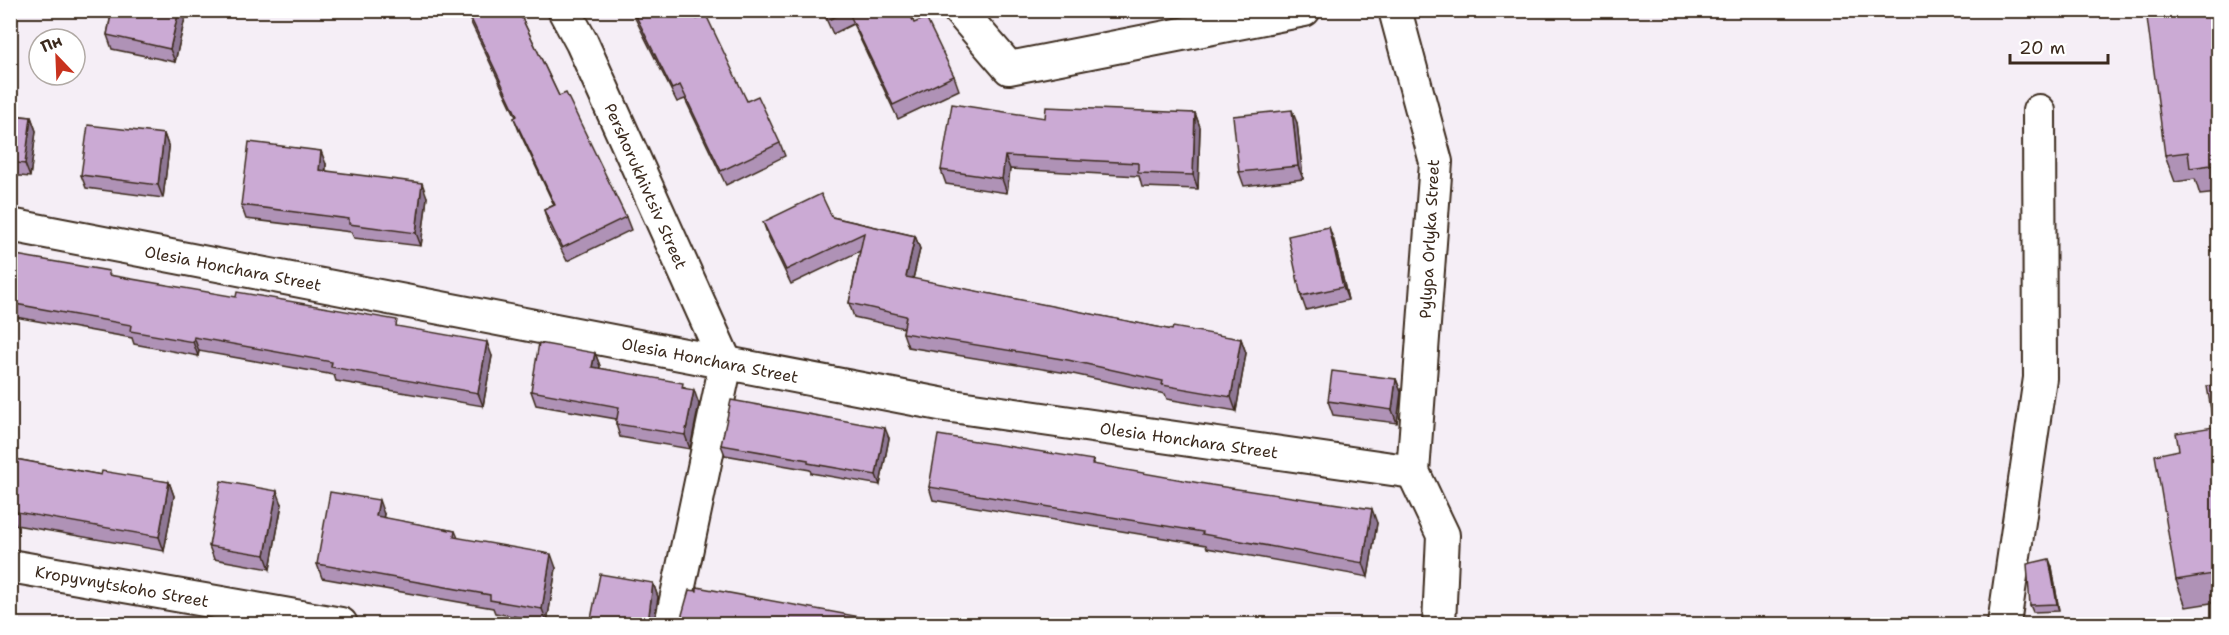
<svg xmlns="http://www.w3.org/2000/svg" width="2229" height="635" font-family="'Shantell Sans',sans-serif">
  <style>
    .lines { fill: none; stroke-linecap: round; stroke-linejoin: round }
    .minor-casing { stroke: #3b2a1e; stroke-width: 36 }
    .minor { stroke: #fff; stroke-width: 32 }
    .wall { fill: #af92b6; stroke: #3b2a1e; stroke-width: 1.5 }
    .shaded-wall { fill: #8e7794; stroke: #3b2a1e; stroke-width: 1.5 }
    .building { fill: #cbaad4; stroke: #3b2a1e; stroke-width: 1.5 }
    .labels { text-anchor: middle; stroke-width: 6; stroke-linejoin: round; paint-order: stroke }
    .street-label { font-size: 16px; fill: #3b2a1e; stroke: #fff }
  </style>
  <rect width="100%" height="100%" fill="#f5eef6"/>
  <filter id="ink" filterUnits="userSpaceOnUse"><feTurbulence type="fractalNoise" baseFrequency=".0167" numOctaves="2"/><feDisplacementMap in="SourceGraphic" scale="12" xChannelSelector="R" yChannelSelector="G"/><feConvolveMatrix kernelMatrix="1 2 1 2 8 2 1 2 1" color-interpolation-filters="sRGB"/></filter>
  <g filter="url(#ink)">
    <g class="lines">
      <defs>
        <g id="minor">
          <path d="M564 10 582 43 726 363 671 624"/>
          <path d="M959 10 1009 68 1304 10"/>
          <path d="M1395 10 1436 162 1413 472 1443 535 1439 624"/>
          <path d="M10 225 945 405 1413 472"/>
          <path d="M10 566 341 624"/>
          <path d="M2004 624 2040 378 2039 111"/>
        </g>
      </defs>
      <use href="#minor" class="minor-casing"/>
      <use href="#minor" class="minor"/>
    </g>
    <g class="wall">
      <path d="M112 10H239L185 18 175 62 112 49 107 35Z"/>
      <path d="M465 10H518L559 96 626 217 631 230 567 261 548 224 544 210 554 205 519 131 514 118 516 117Z"/>
      <path d="M631 10H692L697 19 747 101 780 143 785 156 726 185 685 99 677 102Z"/>
      <path d="M822 10H908L914 23 954 76 959 90 898 119 853 24 833 34Z"/>
      <path d="M2215 10 2218 33V193L2200 195 2195 179 2175 182 2165 155Z"/>
      <path d="M1195 113 1200 127 1198 189 1142 187 1139 176 1010 169 1007 193 946 184 941 170 1045 118Z"/>
      <path d="M10 115 31 117 36 131 30 177 10 175Z"/>
      <path d="M1297 123 1303 179 1244 186 1239 172Z"/>
      <path d="M164 134 169 148 163 198 86 188 81 175Z"/>
      <path d="M326 164V171L427 197 421 246 354 238 351 232 246 219 241 205Z"/>
      <path d="M832 217 915 236 920 249 913 279 1172 330 1241 339 1246 353 1236 411 1167 399 1165 394 1073 374 908 347 903 333 904 328 854 317 849 303 860 251 791 284 768 236 763 222Z"/>
      <path d="M1334 241 1348 300 1306 310 1301 296Z"/>
      <path d="M10 254 111 276 399 327 492 356 483 406 336 381 334 375 199 351 198 356 134 344 132 338 10 316Z"/>
      <path d="M595 353 600 366 599 368 685 388 699 404 690 449 620 437 616 424V419L536 405 531 391Z"/>
      <path d="M1396 379 1401 392 1397 423 1333 415 1328 401Z"/>
      <path d="M2218 384 2217 602 2186 607 2176 580 2179 450 2214 427Z"/>
      <path d="M889 438 880 485 811 473 810 470 725 455 721 445Z"/>
      <path d="M10 458 101 475 169 482 174 496 164 551 16 525 13 518H10Z"/>
      <path d="M1093 460 1095 465 1377 523 1368 577 1207 548 1206 545 933 500 929 487Z"/>
      <path d="M282 504 270 569 214 559 209 546Z"/>
      <path d="M384 514 383 518 455 531 458 538 556 568 547 622 495 613 493 608 322 578 317 564Z"/>
      <path d="M2052 567 2059 611 2033 612 2030 605Z"/>
      <path d="M653 583 658 597 655 624H656H593L591 619Z"/>
    </g>
    <g class="shaded-wall">
      <path d="M179 10H182L185 18 175 62 170 49Z"/>
      <path d="M2209 10H2215L2218 33V80Z"/>
      <path d="M1292 110 1297 123 1303 179 1298 166Z"/>
      <path d="M1195 113 1200 127 1198 189 1193 175Z"/>
      <path d="M31 117 36 131 30 177 25 164Z"/>
      <path d="M164 134 169 148 163 198 158 185Z"/>
      <path d="M321 151 326 164 324 184 319 170Z"/>
      <path d="M1005 156 1010 169 1007 193 1002 179Z"/>
      <path d="M422 183 427 197 421 246 416 233Z"/>
      <path d="M1329 227 1334 241 1348 300 1343 287Z"/>
      <path d="M915 236 920 249 910 291 906 277Z"/>
      <path d="M194 337 199 351 198 356 193 342Z"/>
      <path d="M1241 339 1246 353 1236 411 1231 397Z"/>
      <path d="M487 342 492 356 483 406 478 393Z"/>
      <path d="M595 353 600 366 597 381 592 367Z"/>
      <path d="M1396 379 1401 392 1397 423 1392 410Z"/>
      <path d="M694 390 699 404 690 449 685 435Z"/>
      <path d="M885 428 889 438 880 485 876 475Z"/>
      <path d="M169 482 174 496 164 551 159 537Z"/>
      <path d="M277 491 282 504 270 569 265 555Z"/>
      <path d="M379 500 384 514 381 530 376 516Z"/>
      <path d="M1372 509 1377 523 1368 577 1363 563Z"/>
      <path d="M551 554 556 568 547 622 542 609Z"/>
      <path d="M2049 559 2052 567 2059 611 2057 604Z"/>
      <path d="M653 583 658 597 654 624 649 615Z"/>
    </g>
    <g class="building">
      <path d="M112 10H179L170 49 107 35Z"/>
      <path d="M467 10H518L559 96 566 93 626 217 562 248 544 210 555 205 514 118 517 116Z"/>
      <path d="M633 10H692L697 19 706 15 747 101 758 96 780 143 721 171 680 85 672 89Z"/>
      <path d="M824 10H908L914 23 926 18 954 76 893 105 848 11 828 20Z"/>
      <path d="M2146 10H2209L2218 80V164L2190 168 2188 152 2165 155Z"/>
      <path d="M952 104 1045 118 1046 107 1195 113 1193 175 1138 173V163L1005 156 1002 179 941 170Z"/>
      <path d="M1292 110 1298 166 1239 172 1233 116Z"/>
      <path d="M10 115 31 117 25 164 10 162Z"/>
      <path d="M88 125 164 134 158 185 81 175Z"/>
      <path d="M249 142 321 151 319 170 422 183 416 233 349 224V219L241 205Z"/>
      <path d="M821 194 832 217 915 236 906 277 1172 330 1173 327 1241 339 1231 397 1162 385 1163 381 1068 360 903 333 906 316 849 303 864 233 786 270 763 222Z"/>
      <path d="M1329 227 1343 287 1301 296 1288 236Z"/>
      <path d="M10 254 109 271V275L236 297 237 292 397 320 396 326 487 342 478 393 331 367 332 362 194 337 193 342 130 331 131 325 10 303Z"/>
      <path d="M539 343 595 353 592 367 683 383 682 388 694 390 685 435 616 424 619 407 531 391Z"/>
      <path d="M1332 371 1396 379 1392 410 1328 401Z"/>
      <path d="M2218 384V609L2213 574 2176 580 2155 455 2179 450 2176 433 2214 427 2207 386Z"/>
      <path d="M731 400 885 428 876 475 808 463V460L721 445Z"/>
      <path d="M938 435 1093 460 1092 464 1211 485 1372 509 1363 563 1202 534 1203 532 929 487Z"/>
      <path d="M10 458 101 475 102 471 169 482 159 537 11 511 12 505H10Z"/>
      <path d="M221 481 277 491 265 555 209 546Z"/>
      <path d="M330 492 379 500 376 516 455 531 454 537 551 554 542 609 490 600V595L317 564Z"/>
      <path d="M2049 559 2057 604 2030 605 2027 564Z"/>
      <path d="M600 574 653 583 649 615 654 623 656 624H623L591 619Z"/>
      <path d="M697 587 898 624H676L680 622 689 590 697 591Z"/>
    </g>
  </g>
  <g class="labels">
    <g class="street-label">
      <text transform="translate(646 186) rotate(66)" y="6">Pershorukhivtsiv Street</text>
      <text transform="translate(1429 239) rotate(-87)" y="6">Pylypa Orlyka Street</text>
      <text transform="translate(233 268) rotate(11)" y="6">Olesia Honchara Street</text>
      <text transform="translate(710 360) rotate(11)" y="6">Olesia Honchara Street</text>
      <text transform="translate(1189 440) rotate(8)" y="6">Olesia Honchara Street</text>
      <text transform="translate(122 586) rotate(10)" y="6">Kropyvnytskoho Street</text>
    </g>
  </g>
  <rect width="2229" height="635" fill="none" stroke="#fff" stroke-width="36"/>
  <rect x="18" y="18" width="2193" height="599" fill="none" stroke="#3b2a1e" stroke-width="2" filter="url(#ink)"/>
  <g transform="translate(57 57) rotate(337)"><circle r="28" fill="#ffffff" stroke="#b1aaa5" stroke-width="1.5"/>
  <path d="M0-4.5L10 22L0 15L-10 22Z" fill="#c8321e"/>
  <text y="-9" font-size="16" font-weight="bold" text-anchor="middle" fill="#3b2a1e">Пн</text>
  </g>
  <path d="M2010 54v9h98v-9" fill="none" stroke="#3b2a1e" stroke-width="3"/>
  <text x="2019" y="54" font-size="18" fill="#3b2a1e" stroke="#ffffff" stroke-width="4.5" paint-order="stroke">20 m</text>
</svg>
